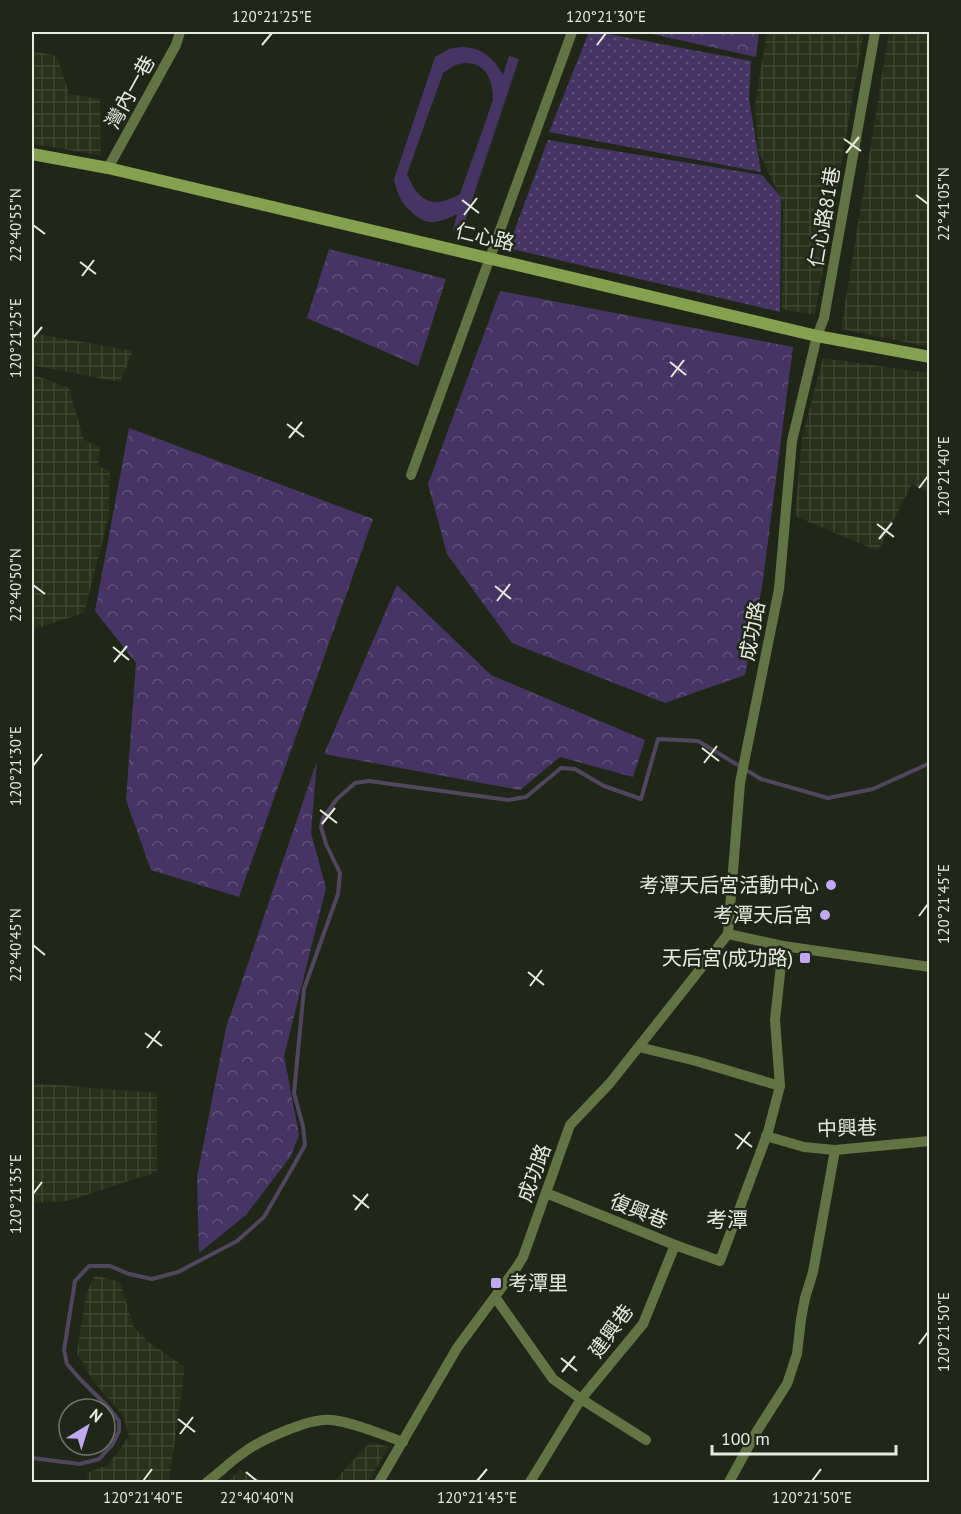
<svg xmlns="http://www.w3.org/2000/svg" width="961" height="1514" font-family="'PT Sans','Noto Sans TC',sans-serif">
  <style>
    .industrial { fill: url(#industrial-grid) }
    .grass { fill: url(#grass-dots) }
    .forest { fill: url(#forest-crowns) }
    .garden { fill: #463564; fill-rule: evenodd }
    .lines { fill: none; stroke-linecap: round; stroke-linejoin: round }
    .stream { stroke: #51465f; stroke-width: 4 }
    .street { stroke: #627443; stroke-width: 10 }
    .secondary { stroke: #84a150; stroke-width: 12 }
    .ticks { fill: none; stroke: #e6ebe0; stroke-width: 2 }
    .poi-dot { fill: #c0a8f3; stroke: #212718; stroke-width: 2 }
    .labels { text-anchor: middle; stroke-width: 5; stroke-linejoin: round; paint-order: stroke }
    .street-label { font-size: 20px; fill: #e6ebe0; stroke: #212718 }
    .poi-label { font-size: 20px; fill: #e6ebe0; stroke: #212718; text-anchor: end }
    .neighbourhood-label { font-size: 21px; fill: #e6ebe0; stroke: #212718 }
    .neatline { fill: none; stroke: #e6ebe0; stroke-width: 2 }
    .ticks-label { font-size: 15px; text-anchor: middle; fill: #e6ebe0 }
  </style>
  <defs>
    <pattern id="industrial-grid" width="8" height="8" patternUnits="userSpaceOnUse" patternTransform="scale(1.5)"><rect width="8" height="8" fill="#29311b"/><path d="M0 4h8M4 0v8" fill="none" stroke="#3e4531"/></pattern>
    <pattern id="grass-dots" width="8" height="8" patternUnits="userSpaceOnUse" patternTransform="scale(1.5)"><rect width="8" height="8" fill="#463564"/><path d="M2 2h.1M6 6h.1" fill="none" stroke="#61527a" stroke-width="1.8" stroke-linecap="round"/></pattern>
    <pattern id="forest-crowns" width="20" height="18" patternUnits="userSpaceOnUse" patternTransform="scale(1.5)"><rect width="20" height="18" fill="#463564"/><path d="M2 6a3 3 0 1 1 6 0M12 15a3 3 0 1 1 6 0" fill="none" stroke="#61527a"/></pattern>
  </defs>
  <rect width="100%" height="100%" fill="#212718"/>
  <g class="industrial">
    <path d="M767 32H864L815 315 782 309 783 203 758 150 755 105Z"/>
    <path d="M889 32H929V347L841 329Z"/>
    <path d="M32 51 57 56 69 94 100 99 101 155 32 144Z"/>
    <path d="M32 333 133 351 120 382 32 365Z"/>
    <path d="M823 358 929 373V493L912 484 878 551 795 516 802 437Z"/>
    <path d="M32 374 69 388 84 440 100 447 98 466 110 471 109 516 84 613 32 630Z"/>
    <path d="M32 1083 157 1093V1172L67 1201 32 1203Z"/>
    <path d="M95 1275 120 1282 134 1328 149 1342 185 1367 169 1482H88L87 1473 109 1464 129 1436 123 1415 94 1382 77 1353 86 1294Z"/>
    <path d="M370 1442 389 1447 368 1482H333Z"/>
    <path d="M240 1470 265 1482H227Z"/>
  </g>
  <g class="grass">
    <path d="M589 32H598L751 61 749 99 761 172 549 132Z"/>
    <path d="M548 140 762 175 781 197 780 312 508 248Z"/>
  </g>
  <g class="forest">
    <path d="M643 32H759L756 57Z"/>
    <path d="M329 249 446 279 418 366 307 318Z"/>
    <path d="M500 291 793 347 762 587 745 675 665 703 512 643 447 554 428 484Z"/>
    <path d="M129 428 373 519 239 897 151 870 126 800 136 663 95 611Z"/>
    <path d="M397 585 491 675 645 740 633 777 560 757 520 790 324 754Z"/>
    <path d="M317 761 311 833 326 888 284 1056 299 1135 291 1156 246 1215 199 1253 197 1177 226 1028Z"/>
  </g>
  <path class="garden" d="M460 47C481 47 493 57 503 75L509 56 519 59 461 233 453 230 457 214C449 218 439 223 429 222 418 220 405 207 400 198 397 192 395 185 394 179L435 57 449 49ZM465 63C487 63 493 81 493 100L460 194C433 209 419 203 407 174L443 73 455 65Z"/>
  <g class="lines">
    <path class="stream" d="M32 1458 80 1464 99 1459 112 1445 119 1431V1421L109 1408 79 1378 67 1364 64 1350 75 1281 89 1266H110L129 1274 152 1279 178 1272 237 1241 264 1217 294 1165 305 1145 303 1126 294 1093 304 989 338 894 340 873 326 844 321 827 323 818 337 799 355 783 369 781 508 800 526 797 561 768 575 769 604 786 641 799 658 739 698 741 761 779 828 798 873 789 930 763"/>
    <g class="street">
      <path d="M108 168 176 45 180 32"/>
      <path d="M411 475 572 32"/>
      <path d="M728 934 783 946 930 967"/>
      <path d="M639 1047 696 1061 780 1086"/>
      <path d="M766 1136 804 1147 835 1150 930 1141"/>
      <path d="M546 1193 675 1245 720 1261 768 1132 780 1086 775 1020 783 946"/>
      <path d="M495 1297 553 1379 581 1399 646 1440"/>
      <path d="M207 1482C219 1473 230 1462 243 1453 260 1440 311 1417 332 1420 356 1423 380 1434 403 1442"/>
      <path d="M379 1482 457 1348 517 1267 523 1257 570 1125 610 1083 728 934 740 783 779 589 792 441 817 336 824 318 875 32"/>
      <path d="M530 1482 581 1399 643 1324 675 1245"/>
      <path d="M729 1482 757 1431 787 1384 797 1354 801 1319 805 1298 813 1272 835 1150"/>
    </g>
    <path class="secondary" d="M32 154 108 168 817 336 930 357"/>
  </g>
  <path class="ticks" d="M262 45 272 33M597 45 606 33M844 139 861 151M846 153 859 137M916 195 928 204M462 200 479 213M464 215 477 198M33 225 45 234M80 262 96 274M82 276 94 260M33 338 42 327M670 362 686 375M671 377 684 360M287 424 304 437M289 438 302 422M919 488 928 476M877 524 894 537M879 539 892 523M33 585 45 594M495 586 511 599M497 601 510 584M113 647 129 660M114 662 127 646M702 748 719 761M704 763 717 746M33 766 42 754M320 810 337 823M322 824 335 808M919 916 928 904M33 945 45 955M528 972 544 985M530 986 542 970M145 1033 162 1046M147 1048 160 1031M735 1134 752 1147M737 1149 750 1132M33 1194 42 1182M353 1195 369 1208M355 1210 368 1194M919 1344 928 1332M561 1358 577 1371M562 1372 575 1356M178 1419 195 1432M180 1434 193 1417M246 1472 257 1481M143 1481 152 1469M477 1481 487 1469M812 1481 821 1469"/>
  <g class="poi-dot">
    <circle cx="831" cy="885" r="6"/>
    <circle cx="825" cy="915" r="6"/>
    <rect x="799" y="952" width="12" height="12" rx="3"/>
    <rect x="490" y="1277" width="12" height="12" rx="3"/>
  </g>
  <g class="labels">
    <g class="street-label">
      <text transform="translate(130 92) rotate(-61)" y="7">灣內一巷</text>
      <text transform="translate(824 217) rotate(-80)" y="7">仁心路81巷</text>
      <text transform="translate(485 237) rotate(13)" y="7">仁心路</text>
      <text transform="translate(752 631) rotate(-79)" y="7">成功路</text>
      <text transform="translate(847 1128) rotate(-2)" y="7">中興巷</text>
      <text transform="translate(534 1173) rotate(-70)" y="7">成功路</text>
      <text transform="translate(639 1211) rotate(22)" y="7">復興巷</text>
      <text transform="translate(611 1331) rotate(-54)" y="7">建興巷</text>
    </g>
    <g class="poi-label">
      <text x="819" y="892">考潭天后宮活動中心</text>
      <text x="813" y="922">考潭天后宮</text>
      <text x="793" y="965">天后宮(成功路)</text>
      <text x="508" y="1290" text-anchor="start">考潭里</text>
    </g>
    <g class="neighbourhood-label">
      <text x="727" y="1227">考潭</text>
    </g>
  </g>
  <rect width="961" height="1514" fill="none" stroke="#212718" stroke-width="66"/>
  <g transform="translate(87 1427) rotate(38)"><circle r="28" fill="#212718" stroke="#707568" stroke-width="1.5"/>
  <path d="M0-4.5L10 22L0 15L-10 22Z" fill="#c0a8f3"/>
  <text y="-9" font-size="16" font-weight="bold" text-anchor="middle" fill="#e6ebe0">N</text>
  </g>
  <path d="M712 1445v9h184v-9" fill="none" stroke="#e6ebe0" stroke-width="3"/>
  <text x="721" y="1445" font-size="18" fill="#e6ebe0" stroke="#212718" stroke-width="4.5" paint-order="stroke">100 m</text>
  <rect x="33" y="33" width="895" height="1448" class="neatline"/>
  <g class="ticks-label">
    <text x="272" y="22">120°21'25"E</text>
    <text x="606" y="22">120°21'30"E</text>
    <text transform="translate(944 204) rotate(-90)" y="5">22°41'05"N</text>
    <text transform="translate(16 225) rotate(-90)" y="5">22°40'55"N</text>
    <text transform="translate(16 338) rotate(-90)" y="5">120°21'25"E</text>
    <text transform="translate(944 476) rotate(-90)" y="5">120°21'40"E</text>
    <text transform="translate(16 585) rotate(-90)" y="5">22°40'50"N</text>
    <text transform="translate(16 766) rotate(-90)" y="5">120°21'30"E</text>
    <text transform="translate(944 904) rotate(-90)" y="5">120°21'45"E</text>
    <text transform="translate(16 945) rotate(-90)" y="5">22°40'45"N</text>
    <text transform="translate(16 1194) rotate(-90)" y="5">120°21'35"E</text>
    <text transform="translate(944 1332) rotate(-90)" y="5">120°21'50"E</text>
    <text x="143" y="1503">120°21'40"E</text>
    <text x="257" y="1503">22°40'40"N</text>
    <text x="477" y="1503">120°21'45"E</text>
    <text x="812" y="1503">120°21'50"E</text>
  </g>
</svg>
